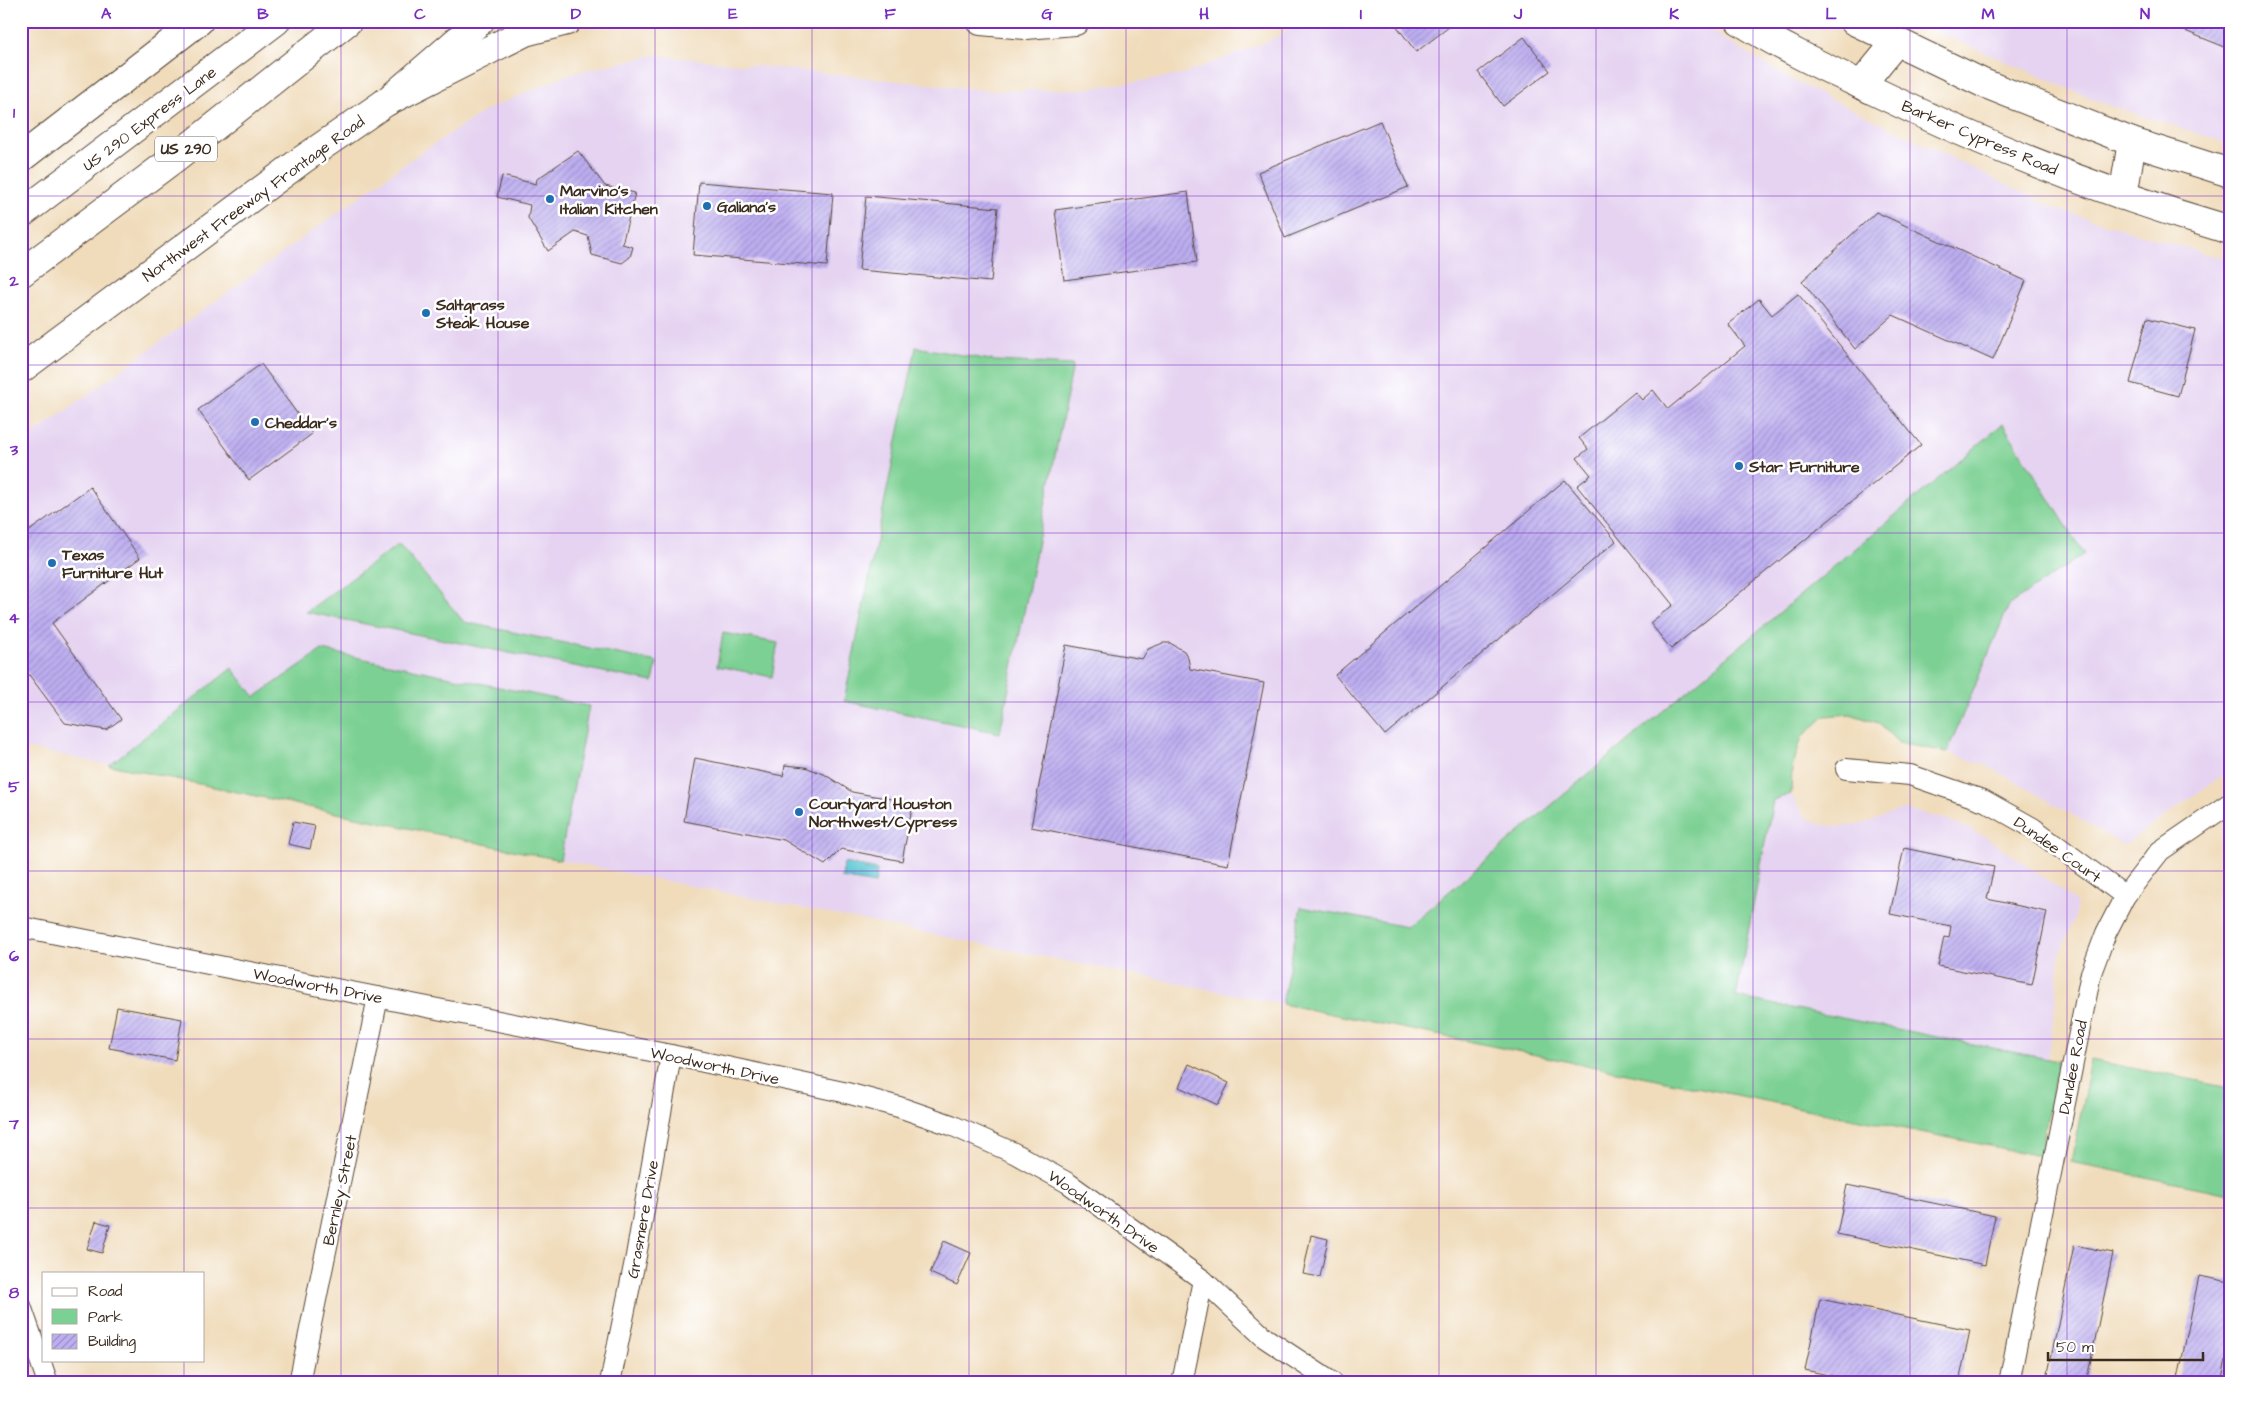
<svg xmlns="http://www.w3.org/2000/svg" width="2251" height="1404" font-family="'Architects Daughter',sans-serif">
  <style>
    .built { fill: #e5d3f1; fill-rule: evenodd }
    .green { fill: #7bd093; stroke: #5b7d58 }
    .water { fill: url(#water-ripples); stroke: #4c7879 }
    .building { fill: url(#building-hatch) }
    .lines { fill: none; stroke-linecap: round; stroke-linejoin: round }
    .street-casing { stroke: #564536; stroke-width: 22 }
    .secondary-casing { stroke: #564536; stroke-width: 30 }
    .primary-casing { stroke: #564536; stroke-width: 30 }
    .highway-casing { stroke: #564536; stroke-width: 30 }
    .street { stroke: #fff; stroke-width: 20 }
    .secondary { stroke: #fff; stroke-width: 28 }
    .primary { stroke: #fff; stroke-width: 28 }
    .highway { stroke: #fff; stroke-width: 28 }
    .grid { fill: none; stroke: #7b2cbf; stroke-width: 1; stroke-opacity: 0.55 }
    .poi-dot { fill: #1f6fb2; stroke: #fff; stroke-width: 2 }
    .labels { text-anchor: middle; stroke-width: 5; stroke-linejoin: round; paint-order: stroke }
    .shield { fill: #fff; stroke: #766a62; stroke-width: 1 }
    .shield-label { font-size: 15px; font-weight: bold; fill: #3b2a1e }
    .street-label { font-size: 16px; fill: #3b2a1e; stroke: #fff }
    .poi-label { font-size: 16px; font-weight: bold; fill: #3b2a1e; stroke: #fff; text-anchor: start }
    .neatline { fill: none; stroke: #7b2cbf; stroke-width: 2 }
    .grid-label { font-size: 16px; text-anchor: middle; font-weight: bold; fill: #7b2cbf }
  </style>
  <defs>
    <pattern id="water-ripples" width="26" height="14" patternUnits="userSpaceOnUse" patternTransform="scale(1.25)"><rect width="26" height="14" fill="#5cc7d4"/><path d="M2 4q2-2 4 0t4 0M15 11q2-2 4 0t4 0" fill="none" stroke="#4da2ab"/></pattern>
    <pattern id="building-hatch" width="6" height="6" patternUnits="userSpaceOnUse" patternTransform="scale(1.25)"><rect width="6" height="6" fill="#bdaef2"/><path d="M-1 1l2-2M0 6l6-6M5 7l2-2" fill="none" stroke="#9b8ec3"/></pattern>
  </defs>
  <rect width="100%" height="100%" fill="#fff"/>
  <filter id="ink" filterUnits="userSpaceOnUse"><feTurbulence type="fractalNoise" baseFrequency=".02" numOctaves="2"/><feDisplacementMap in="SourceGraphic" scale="10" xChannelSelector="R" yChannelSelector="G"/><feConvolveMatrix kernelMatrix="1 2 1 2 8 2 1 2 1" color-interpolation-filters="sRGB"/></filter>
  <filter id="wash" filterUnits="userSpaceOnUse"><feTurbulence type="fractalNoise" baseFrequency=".0096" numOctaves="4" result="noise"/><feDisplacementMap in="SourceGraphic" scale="20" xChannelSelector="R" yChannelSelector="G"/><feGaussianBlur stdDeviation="1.12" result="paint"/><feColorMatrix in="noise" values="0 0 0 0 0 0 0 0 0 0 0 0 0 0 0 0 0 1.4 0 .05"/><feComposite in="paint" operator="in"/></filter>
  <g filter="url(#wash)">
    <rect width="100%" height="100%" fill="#f0dcbb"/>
    <g class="built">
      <path d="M1302 21H1694L1788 78 2056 209 2230 261V770L2124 845 1990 767 1947 752 2009 605 2084 554 2003 424 1406 927 1301 908 1282 1004 560 860 588 706 255 697 231 668 109 765 21 747V443L410 160 486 110 569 74 654 55 993 91 1083 89 1181 75 1269 41ZM996 361 1073 366 844 700ZM399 544 464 622 656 662 653 682 307 613Z"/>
      <path d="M1918 21H2230V144L2103 103 1944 35Z"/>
      <path d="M1791 794 1804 816 1819 824 1841 827 1869 822 1895 811 1908 810 1948 820 1986 837 2059 888 2077 904 2076 914 2060 953 2054 1014 2047 1060 1736 997 1773 800Z"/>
    </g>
    <g class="green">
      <path d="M916 347 996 361 1073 365 1000 733 844 701Z"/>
      <path d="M2003 424 2084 554 2009 605 1947 752 1899 743 1878 723 1850 714 1825 716 1802 737 1792 768 1791 794 1773 800 1736 997 2058 1061 2040 1156 1282 1004 1301 907 1407 927Z"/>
      <path d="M399 544 464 622 657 662 653 682 306 612Z"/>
      <path d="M723 633 778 643 772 677 717 666Z"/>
      <path d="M322 650 589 706 560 860 109 765 232 668 255 697Z"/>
      <path d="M2091 1060 2230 1087V1194L2071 1162Z"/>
    </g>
    <path class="water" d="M844 863 877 870 875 884 842 878Z"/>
    <g id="blocks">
      <g class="building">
        <path d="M1393 21H1457L1416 52Z"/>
        <path d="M2177 21H2230V49L2175 27Z"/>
        <path d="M1524 37 1550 71 1503 106 1478 72Z"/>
        <path d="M1380 121 1408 187 1285 238 1258 172Z"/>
        <path d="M578 151 605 186 635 193 622 244 633 247 630 257 622 263 592 255 588 236 575 232 548 251 528 218 530 205 497 197 502 176 536 184 537 179Z"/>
        <path d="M699 182 833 193 827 266 693 255Z"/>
        <path d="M1188 192 1197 262 1064 280 1055 210Z"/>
        <path d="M866 196 998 208 991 282 859 270Z"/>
        <path d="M1876 212 2026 281 1993 360 1893 315 1855 349 1802 281Z"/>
        <path d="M1798 294 1921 445 1671 649 1650 623 1673 605 1577 486 1591 475 1577 458 1588 449 1579 438 1635 392 1642 400 1653 390 1668 409 1745 346 1728 324 1759 299 1772 315Z"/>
        <path d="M2147 318 2195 330 2178 396 2130 383Z"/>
        <path d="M261 364 312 434 249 480 198 410Z"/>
        <path d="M1565 480 1616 541 1385 735 1335 675Z"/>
        <path d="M90 487 140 558 52 623 121 719 106 730 65 723 21 664V537Z"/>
        <path d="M1163 643H1170L1184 651 1188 658 1190 669 1264 683 1228 865 1031 827 1066 645 1142 659 1148 649Z"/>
        <path d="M695 758 783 776 785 765 805 767 824 774 852 792 913 803 902 861 841 849 825 865 784 840 684 821Z"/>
        <path d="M293 822 315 826 310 849 288 844Z"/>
        <path d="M1904 848 1994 867 1987 899 2047 912 2032 985 1938 966 1944 937 1949 938 1951 926 1890 914Z"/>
        <path d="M117 1007 182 1019 175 1060 109 1048Z"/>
        <path d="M1189 1064 1229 1083 1218 1105 1179 1087Z"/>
        <path d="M1847 1185 1995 1216 1985 1265 1837 1234Z"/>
        <path d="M96 1221 110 1225 102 1253 87 1249Z"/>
        <path d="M1311 1235 1328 1239 1320 1277 1303 1274Z"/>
        <path d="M944 1241 971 1253 957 1285 930 1273Z"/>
        <path d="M2074 1245 2113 1253 2086 1383H2046Z"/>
        <path d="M2199 1276 2230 1282V1341L2221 1383H2177Z"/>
        <path d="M1820 1299 1970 1330 1959 1383H1865L1805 1370Z"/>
      </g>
    </g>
  </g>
  <g filter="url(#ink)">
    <use href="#blocks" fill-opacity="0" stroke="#564536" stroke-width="1"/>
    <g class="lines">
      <defs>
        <g id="street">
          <path d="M1846 769 1910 775 1985 801 2033 828 2125 896"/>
          <path d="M21 927 671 1055 843 1092 899 1107 951 1125 1014 1153 1068 1183 1203 1280 1265 1338 1333 1383"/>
          <path d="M21 1306 48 1383"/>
          <path d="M299 1383 378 997"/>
          <path d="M610 1383 636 1256 671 1055"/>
          <path d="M1182 1383 1203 1280"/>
          <path d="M2009 1383 2091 973 2106 933 2125 896 2160 851 2230 803"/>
        </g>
        <path id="secondary" d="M21 369 302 160 386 102 480 21"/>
        <g id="primary">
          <path d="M981 21 1026 25 1075 21"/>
          <path d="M1740 21C1782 48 1828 69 1874 91 1989 147 2107 194 2230 230"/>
          <path d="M1854 21 1983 83 2132 142 2230 173"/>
          <path d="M1861 85 1896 42"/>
          <path d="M386 102 525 32 567 21"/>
          <path d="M2123 196 2132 142"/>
        </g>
        <g id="highway">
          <path d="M21 158 199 21"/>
          <path d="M21 214 276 21"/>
          <path d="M21 273 175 158 348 21"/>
        </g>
      </defs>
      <use href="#street" class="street-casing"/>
      <use href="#secondary" class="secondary-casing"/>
      <use href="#primary" class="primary-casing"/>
      <use href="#highway" class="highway-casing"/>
      <use href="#street" class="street"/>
      <use href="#secondary" class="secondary"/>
      <use href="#primary" class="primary"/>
      <use href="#highway" class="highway"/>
    </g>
  </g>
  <path class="grid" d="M184 21V1273M341 21V1383M498 21V1383M655 21V1383M812 21V1383M969 21V1383M1126 21V1383M1282 21V1383M1439 21V1383M1596 21V1383M1753 21V1383M1910 21V1383M2067 21V1383M21 196H2230M21 365H2230M21 533H2230M21 702H2230M21 871H2230M21 1039H2230M21 1208H2230M184 1360V1383"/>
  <g class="poi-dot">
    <circle cx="550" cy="199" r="5"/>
    <circle cx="707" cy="206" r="5"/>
    <circle cx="426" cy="313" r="5"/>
    <circle cx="255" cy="422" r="5"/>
    <circle cx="1739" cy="466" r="5"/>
    <circle cx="52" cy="563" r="5"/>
    <circle cx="799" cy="812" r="5"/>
  </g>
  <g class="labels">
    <rect class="shield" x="155" y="136.5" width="62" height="25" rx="4"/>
    <g class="shield-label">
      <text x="186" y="154">US 290</text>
    </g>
    <g class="street-label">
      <text transform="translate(149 118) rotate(-37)" y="6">US 290 Express Lane</text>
      <text transform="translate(1980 137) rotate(23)" y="6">Barker Cypress Road</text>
      <text transform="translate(253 198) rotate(-36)" y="6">Northwest Freeway Frontage Road</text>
      <text transform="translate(2058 849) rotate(35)" y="6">Dundee Court</text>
      <text transform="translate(318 985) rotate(11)" y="6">Woodworth Drive</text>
      <text transform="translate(715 1065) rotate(12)" y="6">Woodworth Drive</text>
      <text transform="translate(2072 1067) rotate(-79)" y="6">Dundee Road</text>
      <text transform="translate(339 1190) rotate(-78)" y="6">Bernley Street</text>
      <text transform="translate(1104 1211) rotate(35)" y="6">Woodworth Drive</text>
      <text transform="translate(642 1219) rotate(-80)" y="6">Grasmere Drive</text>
    </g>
    <g class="poi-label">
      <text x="560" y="196">Marvino's<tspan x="560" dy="18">Italian Kitchen</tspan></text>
      <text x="717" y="212">Galiana's</text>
      <text x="436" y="310">Saltgrass<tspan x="436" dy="18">Steak House</tspan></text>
      <text x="265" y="428">Cheddar's</text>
      <text x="1749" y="472">Star Furniture</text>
      <text x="62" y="560">Texas<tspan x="62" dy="18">Furniture Hut</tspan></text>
      <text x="809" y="809">Courtyard Houston<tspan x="809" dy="18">Northwest/Cypress</tspan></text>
    </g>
  </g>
  <rect width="2251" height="1404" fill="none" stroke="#fff" stroke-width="55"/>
  <rect x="42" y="1272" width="162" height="90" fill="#ffffff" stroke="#b1aaa5"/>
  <rect x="52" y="1288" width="25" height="8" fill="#ffffff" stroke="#b1aaa5"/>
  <text x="88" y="1296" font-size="15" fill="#3b2a1e">Road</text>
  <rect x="52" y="1309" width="25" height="15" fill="#7bd093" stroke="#b1aaa5"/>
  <text x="88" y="1322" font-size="15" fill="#3b2a1e">Park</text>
  <rect x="52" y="1334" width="25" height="15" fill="url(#building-hatch)" stroke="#b1aaa5"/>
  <text x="88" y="1346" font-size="15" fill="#3b2a1e">Building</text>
  <path d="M2048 1352v8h155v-8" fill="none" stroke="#3b2a1e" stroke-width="2.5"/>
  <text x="2056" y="1352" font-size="15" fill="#3b2a1e" stroke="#ffffff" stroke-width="4" paint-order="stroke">50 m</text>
  <rect x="28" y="28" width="2196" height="1348" class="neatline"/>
  <g class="grid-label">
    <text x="106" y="19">A</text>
    <text x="263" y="19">B</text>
    <text x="420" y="19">C</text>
    <text x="576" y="19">D</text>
    <text x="733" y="19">E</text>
    <text x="890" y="19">F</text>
    <text x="1047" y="19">G</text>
    <text x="1204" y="19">H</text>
    <text x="1361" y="19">I</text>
    <text x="1518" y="19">J</text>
    <text x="1674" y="19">K</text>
    <text x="1831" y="19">L</text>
    <text x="1988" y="19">M</text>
    <text x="2145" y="19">N</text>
    <text x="14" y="118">1</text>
    <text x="14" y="286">2</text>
    <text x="14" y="455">3</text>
    <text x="14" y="623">4</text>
    <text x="14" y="792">5</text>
    <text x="14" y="961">6</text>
    <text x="14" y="1129">7</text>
    <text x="14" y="1298">8</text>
  </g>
</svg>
